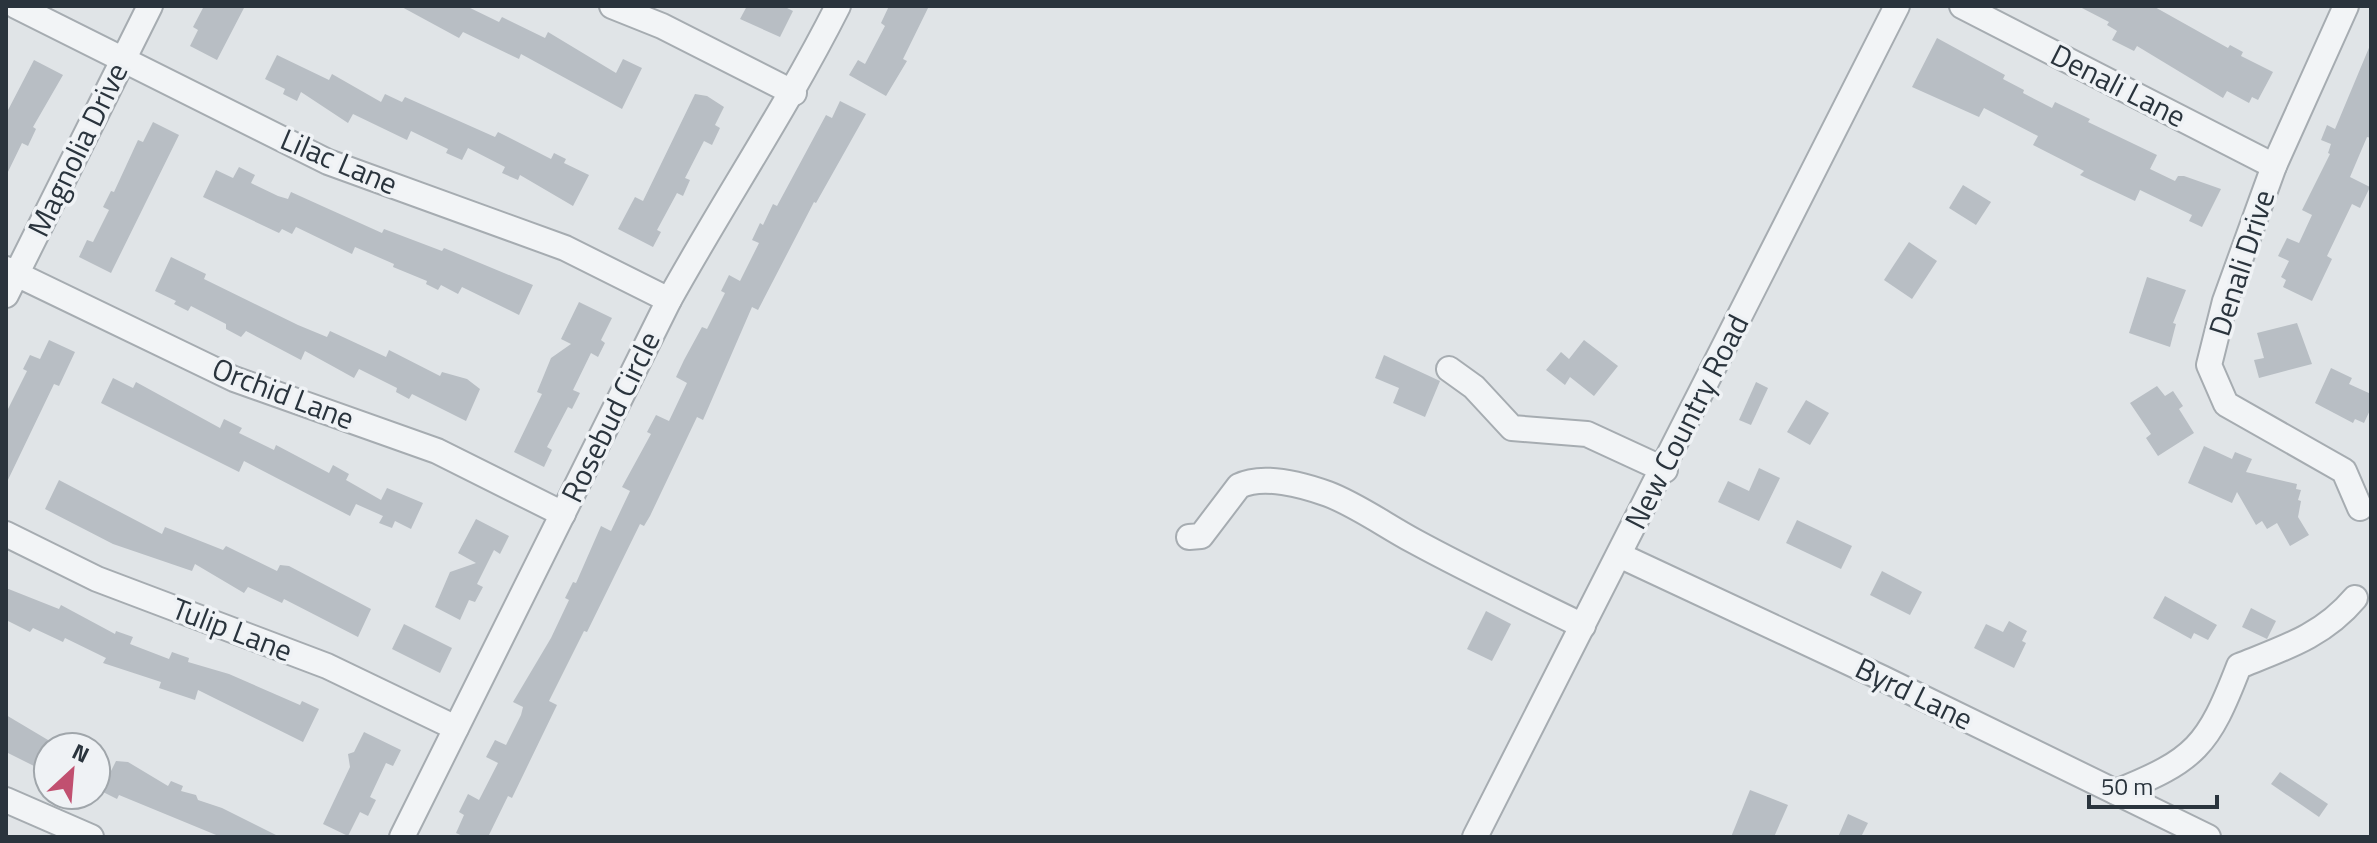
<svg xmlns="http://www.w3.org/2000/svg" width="2377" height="843" font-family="'Titillium Web',sans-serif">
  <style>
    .building { fill: #b8bec4 }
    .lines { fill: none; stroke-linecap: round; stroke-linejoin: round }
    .minor-casing { stroke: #a6acb1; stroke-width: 28 }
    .minor { stroke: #f2f4f6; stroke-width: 24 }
    .labels { text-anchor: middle; stroke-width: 7; stroke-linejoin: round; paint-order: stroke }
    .street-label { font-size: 30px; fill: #2a343d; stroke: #eff2f5 }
  </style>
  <rect width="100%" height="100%" fill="#e0e4e7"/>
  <g class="building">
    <path d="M204 6H245L217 60 190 46 198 30 193 27Z"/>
    <path d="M400 6H466L499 22 502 17 545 38 548 32 616 73 623 59 642 68 622 109 521 54 519 59 463 32 459 38Z"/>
    <path d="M747 6H783L793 11 780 37 740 19Z"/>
    <path d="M889 6H929L903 59 907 61 886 96 849 75 858 60 865 64 885 26 881 23Z"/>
    <path d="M2078 6H2153L2228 48 2230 45 2243 52 2241 56 2273 72 2258 100 2252 97 2249 103 2227 91 2223 98 2137 46 2134 51 2112 40 2117 31 2107 25 2109 22Z"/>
    <path d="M1937 38 2005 75 2003 79 2024 90 2023 93 2052 108 2055 102 2090 119 2088 122 2157 155 2150 169 2175 181 2178 176H2184L2221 189 2202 227 2189 221 2192 215 2140 190 2135 201 2080 175 2084 171 2033 145 2038 136 1984 108 1979 117 1912 87Z"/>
    <path d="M2371 43V138L2367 137 2350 177 2370 187 2360 208 2352 204 2327 256 2332 259 2312 301 2283 287 2286 280 2281 277 2289 261 2278 256 2287 238 2299 243 2312 215 2302 210 2330 154 2328 153 2331 144 2321 140 2327 125 2335 129Z"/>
    <path d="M277 55 329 80 332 74 381 102 385 94 402 102 405 97 495 137 498 132 551 159 554 153 566 159 564 163 589 175 573 206 520 175 518 180 502 173 505 167 468 148 462 160 446 153 448 149 411 131 407 140 353 114 348 123 301 92 297 101 283 94 285 89 265 79Z"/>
    <path d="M34 60 63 75 33 127 36 129 28 146 22 143 6 176V114Z"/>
    <path d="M695 94 707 96 724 107 715 125 720 128 712 145 704 141 685 178 690 180 683 196 677 193 657 230 661 232 653 247 618 229 635 197 643 201Z"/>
    <path d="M840 101 866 114 816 203 814 202 758 310 752 307 703 420 697 417 650 516 644 526 640 524 587 632 584 631 549 701 557 705 512 798 508 796 488 837H465L456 833 464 815 459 812 468 794 479 800 498 763 486 757 495 740 506 745 521 715 523 707 513 702 551 638 569 600 565 598 573 582 576 583 601 526 611 531 630 491 622 487 651 434 647 432 656 415 669 421 687 383 676 377 684 360 702 327 707 329 725 293 721 291 729 275 740 281 759 243 752 240 760 223 763 225 773 204 777 206 826 115 832 118Z"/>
    <path d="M153 122 179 135 111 273 79 257 87 240 93 242 109 210 103 207 111 191 114 192 138 140 143 142Z"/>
    <path d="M239 167 255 175 251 183 278 196 288 199 291 192 382 233 384 229 442 251 444 248 533 285 519 315 462 287 458 294 441 285 438 290 426 284 427 281 393 267 394 264 355 247 352 254 296 227 292 234 282 229 279 233 203 197 216 170 233 178Z"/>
    <path d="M1963 185 1991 202 1976 225 1949 208Z"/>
    <path d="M1909 242 1937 261 1912 299 1884 280Z"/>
    <path d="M171 257 206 274 204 279 298 325 327 337 330 331 386 357 389 350 440 376 442 372 467 379 480 389 466 421 412 394 409 399 396 392 397 388 359 369 354 378 305 351 301 360 246 331 241 337 226 329V324L191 306 188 311 174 304 176 301 155 291Z"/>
    <path d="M2147 277 2186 290 2173 323 2176 324 2170 347 2129 333Z"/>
    <path d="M579 302 612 318 601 340 605 343 598 357 591 353 573 390 580 393 572 409 568 407 547 447 552 450 544 467 514 452 542 394 537 392 551 358 571 344 561 339Z"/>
    <path d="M2297 323 2312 364 2259 378 2254 360 2264 358 2257 333Z"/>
    <path d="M49 340 75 352 59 386 54 384 6 484V413L27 371 23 369 30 355 40 359Z"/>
    <path d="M1584 340 1618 366 1594 396 1570 377 1565 385 1546 370 1561 352 1569 359Z"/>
    <path d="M1384 355 1440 381 1425 417 1393 403 1399 388 1375 378Z"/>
    <path d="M2331 368 2352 378 2349 384 2371 394V408L2364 423 2355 419 2353 423 2315 403Z"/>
    <path d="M113 378 133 388 136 382 220 428 224 419 242 428 239 433 274 450 276 445 329 473 333 465 349 474 346 480 381 500 387 488 423 503 411 529 395 521 392 528 379 523 383 516 356 504 350 516 244 461 239 472 101 403Z"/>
    <path d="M1756 382 1768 388 1751 425 1739 420Z"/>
    <path d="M2157 386 2165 396 2173 391 2183 406 2179 409 2194 433 2158 456 2146 438 2151 434 2130 403Z"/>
    <path d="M1806 400 1829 413 1810 445 1787 432Z"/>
    <path d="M2204 446 2232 459 2235 452 2252 459 2246 472 2297 484 2296 489 2301 490 2298 500 2301 501 2298 517 2309 535 2290 546 2277 523 2267 529 2262 521 2256 525 2237 492 2232 503 2188 483Z"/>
    <path d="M1759 468 1780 478 1759 521 1718 502 1728 481 1749 491Z"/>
    <path d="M59 480 162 534 165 527 223 550 226 546 277 571 280 565 289 566 371 609 358 637 284 599 282 603 248 587 244 593 195 564 192 571 113 544 45 509Z"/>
    <path d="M476 519 509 536 500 554 494 550 477 584 483 587 475 602 469 600 460 620 435 607 450 572 476 563 458 553Z"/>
    <path d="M1797 520 1852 546 1841 569 1786 543Z"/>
    <path d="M1882 571 1922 592 1910 615 1870 595Z"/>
    <path d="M6 588 59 609 61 605 115 634 116 631 133 637 130 644 169 659 172 652 189 658 188 662 229 674 300 705 302 701 319 709 303 742 198 690 195 700 159 688 161 682 103 663 106 658 65 638 63 642 33 628 30 632 6 620Z"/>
    <path d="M2165 596 2217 625 2208 640 2194 633 2191 639 2153 618Z"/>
    <path d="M2251 608 2276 621 2267 639 2242 627Z"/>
    <path d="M1486 611 1511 624 1492 661 1467 649Z"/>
    <path d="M2009 621 2027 631 2022 641 2026 643 2014 668 1974 648 1986 624 2003 632Z"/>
    <path d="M404 624 452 648 440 673 392 649Z"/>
    <path d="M6 715 48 740V773L6 752Z"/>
    <path d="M364 732 401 750 393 766 386 763 370 797 376 800 368 816 360 812 348 836 323 824 350 767 348 754 354 752Z"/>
    <path d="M116 761 128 762 168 786 171 781 183 786 181 791 196 795 198 800 222 808 280 837H221L119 795 117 799 101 791Z"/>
    <path d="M2280 772 2328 804 2319 817 2271 784Z"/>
    <path d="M1750 790 1788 805 1774 837H1731Z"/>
    <path d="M1848 814 1868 823 1861 837H1838Z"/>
  </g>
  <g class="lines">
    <defs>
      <g id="minor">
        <path d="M16 6 328 162 565 248 669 300"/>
        <path d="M612 6 662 26 794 93"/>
        <path d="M1962 6 2274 166"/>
        <path d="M2346 6 2274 166 2225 301 2209 365 2226 404 2344 471 2360 508"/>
        <path d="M6 269 234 379 437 451 563 514"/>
        <path d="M6 295 150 6"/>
        <path d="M1449 369 1474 387 1512 428 1587 434 1665 470"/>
        <path d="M6 534 97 579 327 666 456 728"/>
        <path d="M1189 537 1201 536 1239 486C1263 474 1303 485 1328 494 1357 505 1386 526 1414 541 1469 571 1526 598 1583 626"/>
        <path d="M1619 555 1882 678 2208 837"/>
        <path d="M2116 792C2196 760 2208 746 2239 666 2284 648 2323 636 2355 598"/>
        <path d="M6 800 91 837"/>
        <path d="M402 837 669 300C724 201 787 107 838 6"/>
        <path d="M1475 837 1897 6"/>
      </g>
    </defs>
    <use href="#minor" class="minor-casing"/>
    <use href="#minor" class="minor"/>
  </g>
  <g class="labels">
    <g class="street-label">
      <text transform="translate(2118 86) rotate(27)" y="10">Denali Lane</text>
      <text transform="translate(78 150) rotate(-64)" y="10">Magnolia Drive</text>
      <text transform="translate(339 162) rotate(23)" y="10">Lilac Lane</text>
      <text transform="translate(2242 263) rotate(-72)" y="10">Denali Drive</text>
      <text transform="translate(283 394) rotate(21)" y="10">Orchid Lane</text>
      <text transform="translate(611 417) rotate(-64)" y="10">Rosebud Circle</text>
      <text transform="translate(1687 422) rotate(-63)" y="10">New Country Road</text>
      <text transform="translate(232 630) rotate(21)" y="10">Tulip Lane</text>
      <text transform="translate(1914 694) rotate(26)" y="10">Byrd Lane</text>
    </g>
  </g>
  <rect width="2377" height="843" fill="none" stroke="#2a343d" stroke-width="16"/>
  <g transform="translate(72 771) rotate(26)"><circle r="38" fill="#eff2f5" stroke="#a0a6ab" stroke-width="2"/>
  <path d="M0-6L14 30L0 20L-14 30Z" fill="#c15070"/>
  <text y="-12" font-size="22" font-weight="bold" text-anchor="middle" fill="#2a343d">N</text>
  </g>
  <path d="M2089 795v12h128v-12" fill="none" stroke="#2a343d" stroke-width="4"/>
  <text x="2101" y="795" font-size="24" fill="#2a343d" stroke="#eff2f5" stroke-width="6" paint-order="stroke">50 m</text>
</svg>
